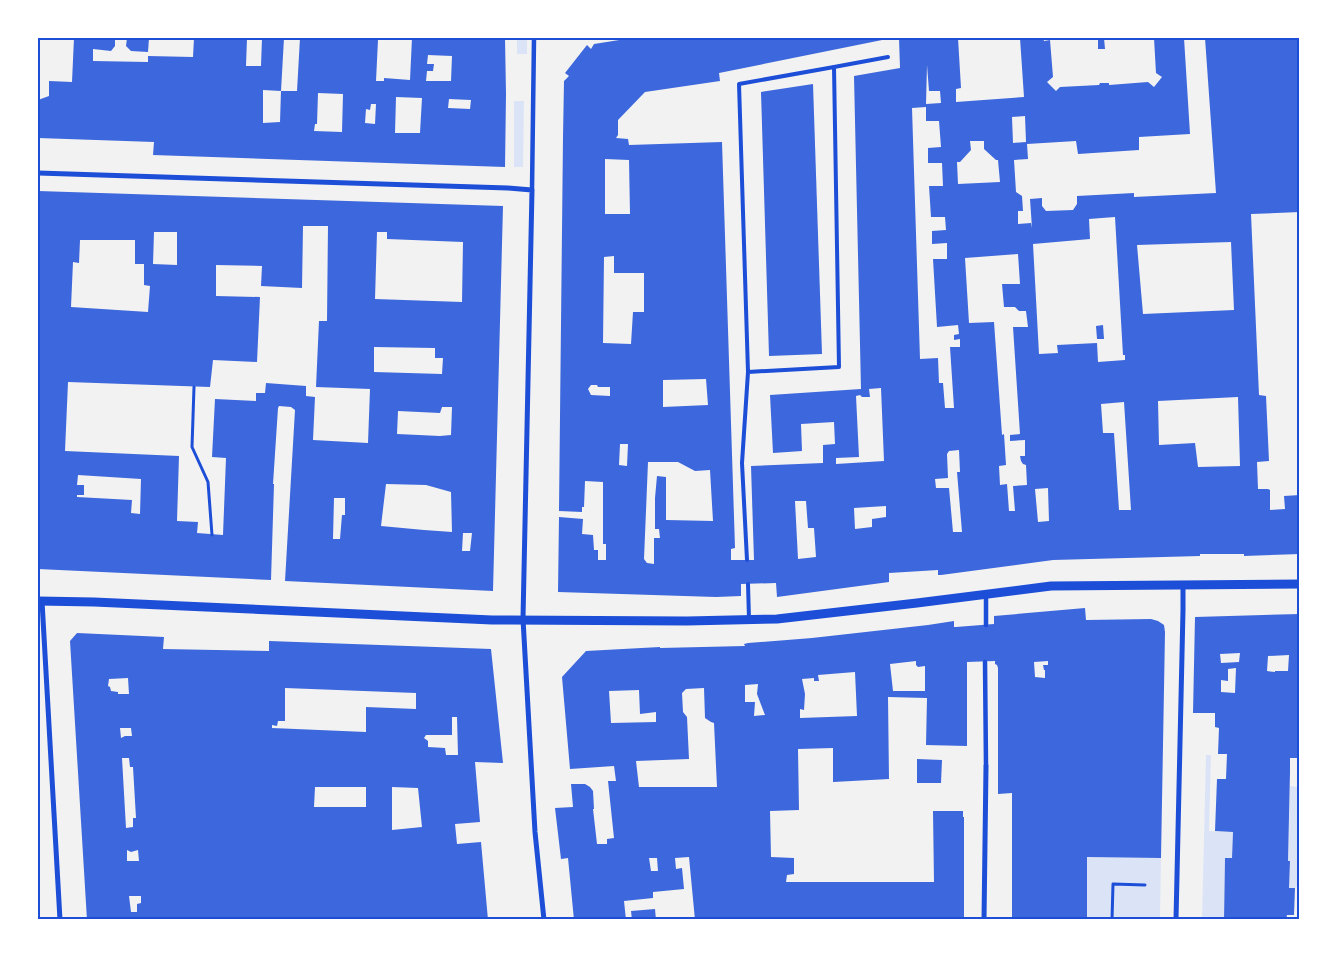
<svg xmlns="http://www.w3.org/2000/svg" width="1337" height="957" font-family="Merriweather,serif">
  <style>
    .green { fill: #dbe4f7 }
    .building { fill: #3d67dc; fill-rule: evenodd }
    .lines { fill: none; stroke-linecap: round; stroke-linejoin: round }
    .path { stroke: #1d4ed8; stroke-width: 3 }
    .service { stroke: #1d4ed8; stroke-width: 4 }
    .pedestrian { stroke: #1d4ed8; stroke-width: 4.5 }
    .minor { stroke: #1d4ed8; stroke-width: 5 }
    .tertiary { stroke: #1d4ed8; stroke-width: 9 }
    .neatline { fill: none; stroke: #1d4ed8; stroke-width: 2 }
  </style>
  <rect width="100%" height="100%" fill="#f2f2f2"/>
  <g class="green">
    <rect x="517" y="38" width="10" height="16"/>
    <path d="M514 101H524L523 167H514Z"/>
    <path d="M1206 755H1211L1209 831 1233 832 1232 858H1225L1224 919 1202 920Z"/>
    <path d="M1290 786 1299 787 1300 885 1295 888H1289L1290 861H1288Z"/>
    <path d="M1087 857 1161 858 1160 919H1087Z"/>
  </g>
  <g class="building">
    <path d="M74 38H115V46L111 51 93 49V61L148 62V56L193 57 194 38H247L246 66H261L262 38H284L281 91H297L300 38H373V39L378 40 376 81H384V78L410 80 412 38H505L506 94 505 167 153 155 154 142 38 138V100L49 96V81L72 82ZM428 55 452 56 451 81H426L427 71H433L434 64H427ZM263 90 281 91 280 122 263 123ZM318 93 343 94 342 132 314 131 315 124H317ZM396 97 422 98 420 133H395ZM449 99 471 100 470 109 448 108ZM371 104H376L375 124 365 123 366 109 370 110Z"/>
    <path d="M127 38H149L148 52 131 51 126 46Z"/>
    <path d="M632 38H892L719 73 720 81 645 92 618 120V135L616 138 628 139 629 145 722 142 735 548 731 549V560H754L751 466 823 463V445L835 444 834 422 801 424 802 451 773 453 770 395 861 389 854 76 900 68 899 38H958L961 88 956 89V102L1024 97 1020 38H1043L1044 41 1050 40 1053 77 1047 82 1056 91 1060 87 1099 85 1100 83H1109V85L1148 82 1154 87 1162 77 1156 73 1154 38H1184L1190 134 1139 137V150L1078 154 1076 141 1027 144 1028 159 1014 160 1016 192 1022 196 1023 211H1018V224L1031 223 1032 228 1030 199 1042 198V206L1046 211 1073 210 1077 204V196L1134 193V197L1216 193 1205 38H1300V212L1251 214 1259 395 1266 396 1269 461 1257 462 1258 489H1268L1270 490V510L1285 509 1284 496 1300 495V554L1244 556V554H1200V556L1053 560 941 575H938V570L889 573V582L777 597 776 583 741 584V596L716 597 558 592 559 517 583 519 582 534 593 535 594 550H598V560H606V544H603V482L585 481 584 507H582V512L559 511 563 137 564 81 569 76 565 73 587 45 591 49 594 44ZM927 65 929 91H940L941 103 926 104ZM926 107V121H939L941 147 928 148V163H942L943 186H929L931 217H945L946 230 932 231V244L947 243V259H933L937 327 958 325 959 334 954 335V340L960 339V347H950L954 408H945L943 383H939L938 358 920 359 912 108ZM1025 116 1026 142 1013 143 1012 117ZM970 141H984V149L996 160H998L1000 182 958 184 957 162H960L971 150ZM605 159 629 160 630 214H605ZM1115 217 1123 355H1125V360L1098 362 1097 343 1057 345 1058 353 1039 354 1033 244 1090 239 1089 219ZM1231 242 1234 310 1143 314 1137 245ZM1018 254 1020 284H1002L1004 307H1015L1019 311H1026L1028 327H1013L1020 434 1010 435V441L1025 440V456H1020L1021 461 1023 464 1026 465 1027 485 1013 486 1015 511H1009L1007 484 1000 485 999 466 1006 465 1004 434 1002 435 994 322 969 323 965 258ZM614 256V273H644V312H633L631 344 603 343 604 257ZM706 379 708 405 663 407V380ZM591 385H597L598 387H610V396L591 395 588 389ZM881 388 884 461 836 464V458L859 457 856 396 860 395 862 397H870L869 389ZM1238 397 1240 466 1198 467 1195 443 1159 445 1158 401ZM1124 402 1131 510H1119L1114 433H1103L1101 404ZM620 444H628L627 466 619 465ZM959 450 960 472H957L962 532H953L949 488H936L935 479 948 478 947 454 949 451ZM648 462H678L695 471 710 470 713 521 666 520V477L657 476 655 498V529H659L660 538H654V564L647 563 644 559ZM1048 488 1049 521 1038 522 1035 489ZM795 501H806L808 528H814L816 557 798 559ZM886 506V517L872 519V527L855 529 854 508Z"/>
    <path d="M1098 38H1104L1105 49H1098Z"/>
    <path d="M813 84 822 354 769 356 761 92Z"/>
    <path d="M38 191 503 206 493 591 285 581 295 410 291 407 279 406 278 408 273 484H274L271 580 38 569ZM303 226H328L327 321H319L316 387 370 389 368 443 313 440 315 397 306 396V386L266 383 265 393H256V401L215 399 212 457 226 458 223 535 197 533 198 522 177 521 179 456 65 451 68 382 210 387 213 360 257 362 260 297 216 296V265L262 266 261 286 302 288ZM154 232H177V265L153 264ZM377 232H387V239L463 242 462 302 375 299ZM80 240H135V264H144V285L150 286 148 312 71 307 73 262 79 263ZM374 347 435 348V358H443L442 374 374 372ZM442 407H452L451 435 440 436 397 434 398 411 440 413ZM78 475 141 479 140 514 131 513 132 500 77 497V495H84V485H77ZM386 484 426 485 451 492 452 532 424 530 381 526ZM334 498H345V515H342L340 539H333ZM463 533H472L470 551H462Z"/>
    <path d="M1103 325 1104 339H1097L1096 326Z"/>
    <path d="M1085 608 1086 620 1151 619 1158 621 1164 625 1165 632 1161 858 1087 857V920H1012V793L998 794V668L997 665 995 664V661L967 662V746L926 745 927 698 888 697 889 779 833 782V748L798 749 799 810 770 811 771 857 794 858V874L787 875 786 882H934L933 811H963V817H964V920H695L689 857 675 858 676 869 682 868 684 889 653 892V898L624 901 626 920H574L568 858 561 859 555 808 573 807 571 784H585L590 787 593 791 594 809H593L597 844H607V839L614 838 608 781H616L614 766 570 769 562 677 586 651 660 647V648L745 646 744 644 748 643 812 638 928 625 954 621V627H956L994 624V616ZM916 661V665L918 667 925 666V691H893L890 664ZM1048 661V665H1043L1044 670H1045V678L1035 677 1034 662ZM855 672 857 716 800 718V709L804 710 805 694 802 679 814 678V681H819L818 675ZM758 684 757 694 765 715 754 716 755 702H745V685ZM704 688 705 718 711 722 714 723 717 787H639L636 761 689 759 687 717 683 712 682 693 686 689ZM639 690 640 714 656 712V722L611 723 609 691ZM649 858H657L658 871H651Z"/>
    <path d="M1300 614V758H1290V772L1288 861H1290L1289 888H1295L1294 915H1287L1286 920H1224L1225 858H1232L1233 832 1215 831 1217 779H1226L1227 754H1218L1219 728 1215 727V713H1193L1195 617ZM1240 653 1239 662 1221 663 1220 654ZM1289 655 1288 671H1275V672L1267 671 1268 656ZM1236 668 1235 693 1221 692V680L1228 681V669Z"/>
    <path d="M77 633 164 637 163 649 269 651V641L491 649 503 763 475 762 480 822 455 824 457 844 481 842 488 920H87L70 641ZM128 678 129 694H118V692L111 691 110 687 108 686 109 679ZM285 688 416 693V709L366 707V732L272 728V725L277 726 278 721H285ZM452 717H457L458 755H446L445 748 428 747V741L424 738 426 735H452ZM120 728H131L132 736H125L121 738ZM122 758H129L130 767H133L136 818H133V827L126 828ZM315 787H366V807H314ZM392 787 418 788 422 827 392 830ZM127 850 131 852 138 850 139 861H127ZM129 896H141V903L137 904V912H131Z"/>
    <path d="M917 759 942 760 941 783H917Z"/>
    <path d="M655 909 656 920H632L631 911Z"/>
  </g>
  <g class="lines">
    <g class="path">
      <path d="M194 387 192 447 208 482 212 535"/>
      <path d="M1112 920 1113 884 1145 885"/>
    </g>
    <g class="service">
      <path d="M834 67 888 57"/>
      <path d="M747 560 742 463 748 372 739 84 834 67 839 367 748 372"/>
      <path d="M748 584 749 619"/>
    </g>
    <g class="pedestrian">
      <path d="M532 190 534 38"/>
      <path d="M986 625V594"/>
      <path d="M985 662 986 766"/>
    </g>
    <g class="minor">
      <path d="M38 173 508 188 532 190 523 619 535 832 544 920"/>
      <path d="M42 601 60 920"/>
      <path d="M984 920 986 766"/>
      <path d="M1176 920 1183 610V585"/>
    </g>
    <path class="tertiary" d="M38 601 94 602 492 620 687 621 777 619 917 603 1051 586 1300 584"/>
  </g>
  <rect width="1337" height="957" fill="none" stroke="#ffffff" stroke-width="78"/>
  <rect x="39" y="39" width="1259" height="879" class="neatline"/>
</svg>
